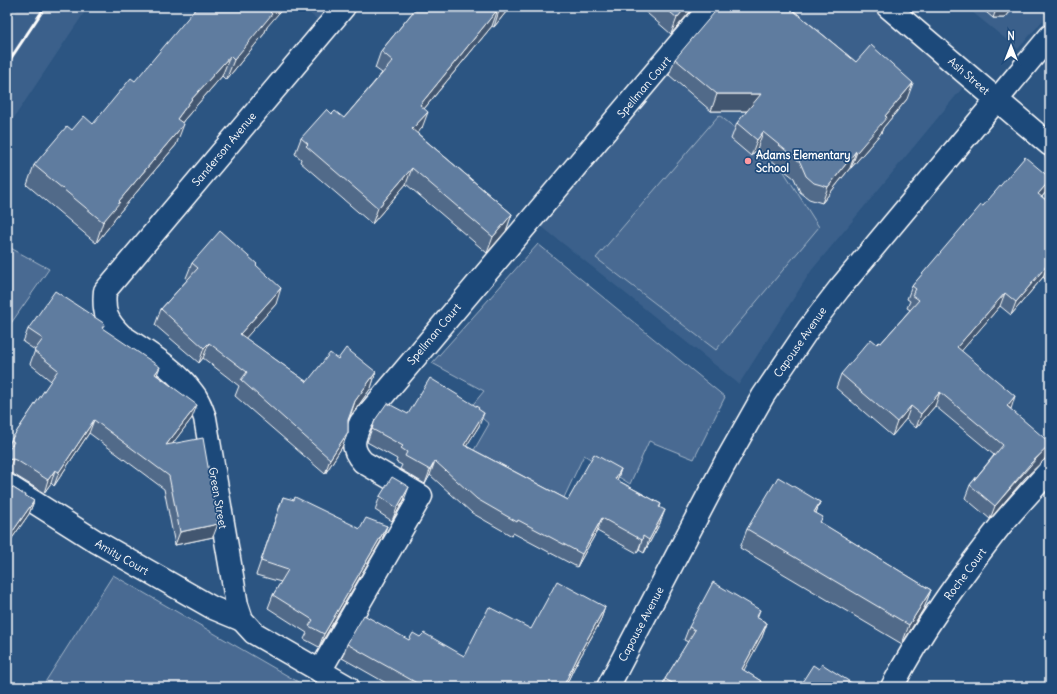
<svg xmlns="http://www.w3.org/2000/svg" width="1057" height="694" font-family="Delius,sans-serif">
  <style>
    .built { fill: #3b618b }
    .green { fill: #486b92; stroke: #a4b5c8 }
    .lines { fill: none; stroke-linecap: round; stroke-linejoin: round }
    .minor-casing { stroke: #fff; stroke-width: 25 }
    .minor { stroke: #1f4a7a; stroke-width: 22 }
    .rail { stroke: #fff; stroke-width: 3 }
    .wall { fill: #516b89; stroke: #fff }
    .shaded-wall { fill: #42576f; stroke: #fff }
    .building { fill: #5e7c9f; stroke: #fff }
    .poi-dot { fill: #ff9aa2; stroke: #1f4a7a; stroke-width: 1.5 }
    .labels { text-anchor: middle; stroke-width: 3.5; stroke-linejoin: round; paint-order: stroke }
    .street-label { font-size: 11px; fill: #fff; stroke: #1f4a7a }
    .poi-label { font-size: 11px; font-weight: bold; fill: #fff; stroke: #1f4a7a; text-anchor: start }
  </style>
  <rect width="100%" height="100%" fill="#2c5582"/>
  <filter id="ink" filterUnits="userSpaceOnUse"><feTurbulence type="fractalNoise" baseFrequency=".025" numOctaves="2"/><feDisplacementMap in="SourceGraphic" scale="8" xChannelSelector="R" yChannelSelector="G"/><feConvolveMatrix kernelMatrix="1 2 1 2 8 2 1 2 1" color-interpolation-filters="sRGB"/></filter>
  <g filter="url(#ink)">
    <g class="built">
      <path d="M19 7H88L7 128V26Z"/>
      <path d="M301 7H327L317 19Z"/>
      <path d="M722 7H869L964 86 811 271 739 384 541 226Z"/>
      <path d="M966 7H1050V12L1018 49Z"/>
    </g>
    <g class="green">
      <path d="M719 115 779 164 819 227 716 350 596 258Z"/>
      <path d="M538 244 725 397 694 459 649 441 630 484 584 455 561 504 470 457 489 424 470 408 484 391 432 363Z"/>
      <path d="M7 246 49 269 7 329Z"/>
      <path d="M113 575 307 687H42Z"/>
    </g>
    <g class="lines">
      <defs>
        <g id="minor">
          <path d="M344 7 105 291C103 312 106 320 121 335 146 352 175 368 193 393 199 400 202 409 205 418L237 605 242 620 254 633 348 687"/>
          <path d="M888 7 1050 145"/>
          <path d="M7 485 97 542 213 608 242 620"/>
          <path d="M320 671 421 496 363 462C350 448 353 439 361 422L710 7"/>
          <path d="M608 687 724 465 763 396 809 328 839 289 1050 36"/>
          <path d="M892 687C922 629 961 576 1001 525 1017 506 1034 488 1050 470"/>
        </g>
      </defs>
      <use href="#minor" class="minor-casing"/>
      <use href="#minor" class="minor"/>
      <path class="rail" d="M7 64 45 7"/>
    </g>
    <g class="wall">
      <path d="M417 7H510L494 27 492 26 424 109 422 128 417 133 512 214 506 231 487 253 406 184 372 224 300 162 301 159 295 154 301 138 332 114 344 118 382 73 375 68 381 51Z"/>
      <path d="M640 7H694L671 34Z"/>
      <path d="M980 7H1014L1005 18H993Z"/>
      <path d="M793 10 856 62 907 99 883 128 881 133 851 168H850L822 203 809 199 800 192 794 178 757 149 751 156 731 139 737 123 747 111H711L669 75 675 59Z"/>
      <path d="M267 27 264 34 226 80 222 76 184 120 182 123 176 145 114 219 113 222 96 243 27 185 34 165 72 130 93 124Z"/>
      <path d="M1046 192 1042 197 1050 203V283L1043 277 1011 315 1000 306 961 351 1010 409 1050 445 1045 459 1025 478 990 519 965 498 970 485 994 455 935 406 916 428 906 419 892 436 836 388 841 374 877 344 881 343 910 310 907 308 910 301 907 299 912 286 983 206Z"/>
      <path d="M192 263 257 266 276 304 245 338 307 382 338 359 376 372 371 388 350 417 348 420V432L342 447 325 474 235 396 239 386 203 358 199 363 155 325 161 309 187 280 186 278Z"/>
      <path d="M28 329H103L157 375 192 418 172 444 213 537 175 545 164 489 89 433 54 486 51 483 44 493 13 474 8 473 7 452 11 440 51 381 30 364 35 350 23 342Z"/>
      <path d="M478 409 479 426 466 446 568 500 621 469 617 480 661 504 660 507V523L644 553 639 550 637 553 597 531 577 567 513 533 512 536 472 513 430 475 425 484 400 469 402 465 396 462 397 459 367 442 375 420 408 414Z"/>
      <path d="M7 484 34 501 29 514 8 544H7Z"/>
      <path d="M380 496 404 500 392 521 375 510Z"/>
      <path d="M283 497 360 529 387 526 382 539 319 647 304 639 307 633 268 608 273 595 281 582 256 575Z"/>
      <path d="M820 502 816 513 821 523 931 590 924 608 902 644 740 548 747 529Z"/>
      <path d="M605 607 600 622 574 668 565 687H393L342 658 347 644 409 640 420 637 464 656 531 629Z"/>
      <path d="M760 610 757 618 767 623 762 637 743 670 761 681 759 687H662L665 679 688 642 684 640 689 627Z"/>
    </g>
    <g class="shaded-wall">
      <path d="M274 7H284L267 27 264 34 226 80 234 60Z"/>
      <path d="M502 7H510L494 27 499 11Z"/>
      <path d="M686 7H694L671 34 677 18Z"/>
      <path d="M789 7H796L783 23Z"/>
      <path d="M997 7H1014L1005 18H993Z"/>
      <path d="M498 9 492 26 414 121 420 105Z"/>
      <path d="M230 56 222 76 184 120 170 139 177 119 191 100Z"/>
      <path d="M913 83 907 99 883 128 881 133 851 168 857 152 885 116Z"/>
      <path d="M717 94H761L755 111H711Z"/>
      <path d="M428 112 422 128 406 146 412 129Z"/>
      <path d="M184 124 176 145 114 219 113 222 96 243 103 222 119 201Z"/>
      <path d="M763 132 757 149 751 156 757 140Z"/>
      <path d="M856 151 850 168 822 203 828 187Z"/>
      <path d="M412 168 406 184 372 224 378 208Z"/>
      <path d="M1050 180 1046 192 1033 207 1038 194Z"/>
      <path d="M512 214 506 231 487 253 493 237Z"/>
      <path d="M1048 264 1043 277 1011 315 1016 302Z"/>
      <path d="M281 288 276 304 235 350 240 334Z"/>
      <path d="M1005 293 1000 306 953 361 957 347Z"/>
      <path d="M209 343 203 358 199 363 204 348Z"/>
      <path d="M160 367 155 380V374Z"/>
      <path d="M376 372 371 388 350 417 355 401Z"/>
      <path d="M940 392 935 406 916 428 921 414Z"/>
      <path d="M1015 396 1011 409 1007 406Z"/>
      <path d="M197 405 192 418 161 459 166 445Z"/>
      <path d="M911 406 906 419 892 436 897 422Z"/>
      <path d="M484 413 479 426 459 458 464 445Z"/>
      <path d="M94 420 89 433 54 486 59 472Z"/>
      <path d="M348 432 342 447 325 474 330 459Z"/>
      <path d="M1050 443 1048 447 1050 445 1045 459 1025 478 990 519 995 506Z"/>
      <path d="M13 459 8 473H7V460Z"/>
      <path d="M435 461 430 475 425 484 430 470Z"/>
      <path d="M621 469 616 483 615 479Z"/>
      <path d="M55 470 51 483 44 493 48 480Z"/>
      <path d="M409 487 404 500 392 521 397 508Z"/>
      <path d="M34 501 29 514 8 544 13 531Z"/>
      <path d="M820 502 813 520 814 512Z"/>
      <path d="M665 510 660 523 644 553 649 540Z"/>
      <path d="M602 518 597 531 577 567 582 554Z"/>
      <path d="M218 524 213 537 175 545 180 532Z"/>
      <path d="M387 526 382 539 319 647 324 634Z"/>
      <path d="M643 536 639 550 637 553 642 540Z"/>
      <path d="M931 590 924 608 902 644 909 625Z"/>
      <path d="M605 607 600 622 574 668 565 687H563L579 654Z"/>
      <path d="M767 623 762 637 737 683 742 669Z"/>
    </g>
    <g class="building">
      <path d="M197 7H274L270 12 272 14 234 60 230 56 191 100 177 119 184 124 119 201 120 202 103 222 34 165 67 126 72 130 84 116 93 124 131 78 135 81Z"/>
      <path d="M417 7H502L499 11 498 9 420 105 428 112 412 129 512 214 493 237 412 168 378 208 306 146 308 144 301 138 327 109 332 114 335 111 344 118 393 61 381 51Z"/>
      <path d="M664 7H686L677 18Z"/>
      <path d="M719 7H789L856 62 871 45 913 83 885 116 887 117 857 152 856 151 828 187 814 183 806 176 800 162 763 132 757 140 737 123 761 94H717L675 59Z"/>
      <path d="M1025 157 1050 178V180L1038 194 1050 203V265L1048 264 1016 302 1005 293 957 347 1015 396 1007 406 1050 443 1049 444 1050 445 1030 464 995 506 970 485 1003 445 940 392 921 414 911 406 897 422 841 374 871 339 877 344 879 342 881 343 919 300 912 295 916 289 912 286 981 205 983 206Z"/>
      <path d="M220 231 257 264 256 265 281 288 240 334 307 382 330 353 338 359 346 348 376 372 355 401 348 420V432L330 459 241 380 247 372 209 343 204 348 161 309 198 268 192 263Z"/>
      <path d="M55 291 105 324 102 328 160 367 155 374 197 405 166 445 203 438 218 524 180 532 169 476 94 420 59 472 55 470 48 480 18 461 13 459 7 460V452L14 442 11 440 58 370 34 351 43 339 28 329Z"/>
      <path d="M430 378 479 408 478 409 484 413 464 445 568 500 594 454 621 469 615 479 661 504 659 507 665 510 649 540 643 536 642 540 602 518 582 554 518 520 517 522 477 499 435 461 430 470 405 456 407 452 401 448 403 446 372 429 375 420 387 403 408 414Z"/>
      <path d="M392 477 409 487 397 508 380 496Z"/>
      <path d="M778 477 820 502 814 512 823 517 820 522 931 590 909 625 747 529Z"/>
      <path d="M7 484 34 501 13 531 7 527Z"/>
      <path d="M283 497 294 500 295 497 353 525 360 529 366 518 387 526 324 634 309 626 313 620 273 595 288 570 261 561Z"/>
      <path d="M557 581 605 607 579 654 563 687H447L439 682 436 687H424L347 644 364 615 409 640 413 633 420 637 424 633 464 656 489 607 531 629Z"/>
      <path d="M713 582 760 610 756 617 767 623 742 669 761 681 757 687H679L665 679 695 630 689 627Z"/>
      <path d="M822 664 858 687H799L813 665 819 669Z"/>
    </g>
  </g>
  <circle class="poi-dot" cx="748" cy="161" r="4"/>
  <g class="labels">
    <g class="street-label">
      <text transform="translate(969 76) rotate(41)" y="4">Ash Street</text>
      <text transform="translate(644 87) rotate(-50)" y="4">Spellman Court</text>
      <text transform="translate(224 149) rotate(-50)" y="4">Sanderson Avenue</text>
      <text transform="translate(434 334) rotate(-50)" y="4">Spellman Court</text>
      <text transform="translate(800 342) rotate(-55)" y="4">Capouse Avenue</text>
      <text transform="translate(218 498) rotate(80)" y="4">Green Street</text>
      <text transform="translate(122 557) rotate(30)" y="4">Amity Court</text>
      <text transform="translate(965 574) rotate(-53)" y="4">Roche Court</text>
      <text transform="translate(641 624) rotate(-62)" y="4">Capouse Avenue</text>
    </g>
    <g class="poi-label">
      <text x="756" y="159">Adams Elementary<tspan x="756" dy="13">School</tspan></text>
    </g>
  </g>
  <rect width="1057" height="694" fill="none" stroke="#1f4a7a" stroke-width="24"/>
  <rect x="12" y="12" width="1033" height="670" fill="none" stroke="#fff" stroke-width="1.5" filter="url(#ink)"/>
  <g transform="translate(1011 46)" stroke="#1f4a7a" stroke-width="3" paint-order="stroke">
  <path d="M0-3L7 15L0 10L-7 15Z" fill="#ffffff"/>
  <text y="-6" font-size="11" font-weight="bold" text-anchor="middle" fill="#ffffff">N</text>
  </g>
</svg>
